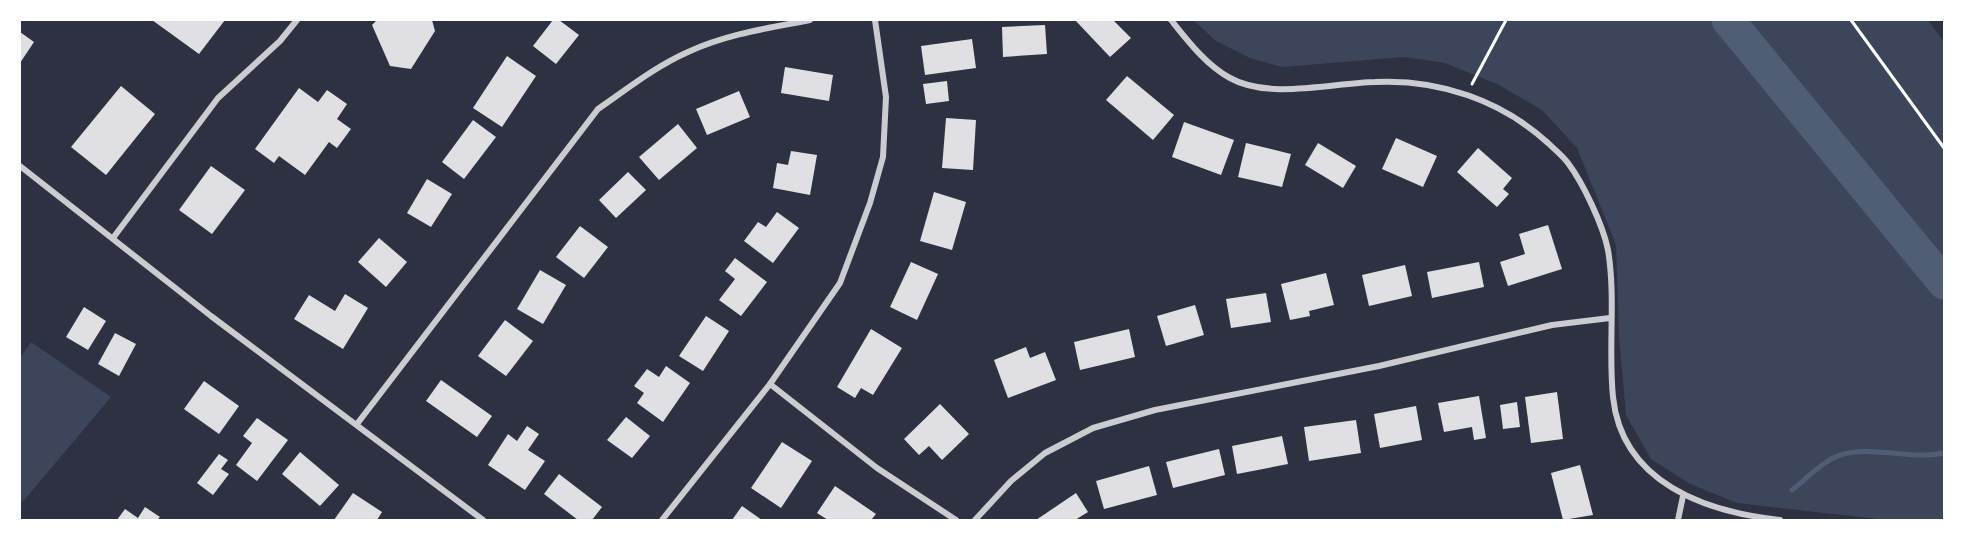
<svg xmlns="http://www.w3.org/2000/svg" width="1964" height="540" font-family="'Roboto Serif',serif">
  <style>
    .green { fill: #3c4559 }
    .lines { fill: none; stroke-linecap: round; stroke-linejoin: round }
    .stream { stroke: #4f5d75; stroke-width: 5 }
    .river { stroke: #4f5d75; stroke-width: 33 }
    .building { fill: #e0e0e3 }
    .path { stroke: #fff; stroke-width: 3 }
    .minor { stroke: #caccd0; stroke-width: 6 }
  </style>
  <rect width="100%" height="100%" fill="#2d3142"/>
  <g class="green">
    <path d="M1193 20H1928L1944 42V520H1886L1737 503 1690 484 1651 459 1626 415 1619 336 1616 245 1577 148 1542 110 1497 84 1445 63 1404 57 1282 67 1250 58 1216 41Z"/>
    <path d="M31 342 111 397 20 505V358Z"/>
  </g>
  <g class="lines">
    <path class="stream" d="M1792 490C1805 480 1819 465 1833 458 1864 442 1909 461 1944 453"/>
    <path class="river" d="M1728 20 1944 283"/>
  </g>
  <g class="building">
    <path d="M152 20H225L199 54Z"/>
    <path d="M377 20H432L435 31 411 69 390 66 372 25Z"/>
    <path d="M553 20H559L579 35 556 64 533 46Z"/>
    <path d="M1075 20H1113L1131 38 1110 57Z"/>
    <path d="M1045 25 1047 54 1003 57 1002 27Z"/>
    <path d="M20 32 34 42 20 63Z"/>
    <path d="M972 39 976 68 925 75 921 46Z"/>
    <path d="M507 56 536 76 502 127 473 108Z"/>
    <path d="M785 67 833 75 829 101 781 93Z"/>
    <path d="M1127 76 1174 115 1153 140 1106 100Z"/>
    <path d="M947 81 949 101 926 104 923 84Z"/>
    <path d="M121 86 155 114 106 175 71 147Z"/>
    <path d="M299 88 318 102 327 90 347 104 337 119 351 129 337 148 329 142 305 175 279 156 274 163 255 149Z"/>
    <path d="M739 91 750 117 707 135 696 109Z"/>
    <path d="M946 118 976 120 973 170 942 168Z"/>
    <path d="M473 120 496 137 464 179 442 162Z"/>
    <path d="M1184 122 1234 140 1221 175 1172 157Z"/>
    <path d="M678 124 697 148 659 180 639 157Z"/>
    <path d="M1396 138 1437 156 1423 187 1382 169Z"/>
    <path d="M1246 143 1291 154 1282 187 1238 177Z"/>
    <path d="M1318 143 1356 166 1343 188 1305 165Z"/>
    <path d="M1478 148 1512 178 1503 189 1509 194 1497 207 1457 172Z"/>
    <path d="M791 151 817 155 810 195 773 188 777 163 788 165Z"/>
    <path d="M211 166 245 190 212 234 179 210Z"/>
    <path d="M628 172 646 190 616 218 599 200Z"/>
    <path d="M427 179 452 194 431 227 407 213Z"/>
    <path d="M934 192 966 202 952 250 920 241Z"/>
    <path d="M777 212 799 228 773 263 744 241 758 222 766 227Z"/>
    <path d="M1548 225 1562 269 1508 286 1500 262 1525 254 1519 234Z"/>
    <path d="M580 226 608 247 584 278 556 257Z"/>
    <path d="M379 238 407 262 386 287 358 262Z"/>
    <path d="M735 258 767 282 741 316 719 300 735 279 725 271Z"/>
    <path d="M911 262 938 274 917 320 890 307Z"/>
    <path d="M1479 262 1484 287 1432 298 1427 272Z"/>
    <path d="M1405 265 1412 296 1369 306 1362 275Z"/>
    <path d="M540 270 566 285 543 324 517 309Z"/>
    <path d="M1326 273 1334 305 1309 311 1310 316 1290 320 1281 284Z"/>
    <path d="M1266 293 1271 322 1231 328 1226 299Z"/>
    <path d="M345 294 368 308 343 349 294 319 309 295 335 311Z"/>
    <path d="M1195 305 1204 335 1166 346 1157 316Z"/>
    <path d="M84 307 106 321 88 350 66 337Z"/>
    <path d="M706 316 729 331 703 371 679 356Z"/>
    <path d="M505 320 533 341 506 376 478 356Z"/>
    <path d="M871 329 902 348 873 395 861 388 855 398 837 387Z"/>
    <path d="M1129 329 1135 357 1080 370 1074 342Z"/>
    <path d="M115 333 136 344 119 376 98 364Z"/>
    <path d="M1026 347 1030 358 1045 352 1056 380 1008 398 994 360Z"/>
    <path d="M666 366 690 383 663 422 637 403 644 393 634 386 647 369 659 377Z"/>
    <path d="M441 380 492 416 477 437 426 401Z"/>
    <path d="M204 381 239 406 219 434 184 409Z"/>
    <path d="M1557 392 1563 439 1531 443 1525 397Z"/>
    <path d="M1479 396 1486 438 1474 440 1472 427 1444 432 1438 403Z"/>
    <path d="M1517 402 1520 427 1503 429 1500 405Z"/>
    <path d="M940 404 969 434 942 460 929 446 919 455 904 439Z"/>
    <path d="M1416 406 1422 440 1380 448 1374 414Z"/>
    <path d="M626 417 650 436 632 458 607 440Z"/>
    <path d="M257 418 288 440 257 481 236 465 252 443 243 436Z"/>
    <path d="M1356 420 1361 453 1309 461 1304 427Z"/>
    <path d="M527 426 539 434 528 450 545 461 525 490 488 465 508 434 517 441Z"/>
    <path d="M1282 436 1288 464 1237 474 1232 446Z"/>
    <path d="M782 442 812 461 781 508 751 488Z"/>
    <path d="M1219 449 1225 475 1173 488 1166 462Z"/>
    <path d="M300 452 339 485 320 506 282 474Z"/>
    <path d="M219 454 228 460 221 469 229 474 213 495 197 483Z"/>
    <path d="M1580 465 1593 515 1563 520 1551 473Z"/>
    <path d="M1149 466 1157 495 1104 509 1096 481Z"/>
    <path d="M559 474 602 507 592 520H578L544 494Z"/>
    <path d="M835 486 876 514 871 520H828L817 513Z"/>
    <path d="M353 493 382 512 377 520H334Z"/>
    <path d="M1076 493 1088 512 1075 520H1036Z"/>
    <path d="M742 506 762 520H732Z"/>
    <path d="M145 507 160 517 157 520H117L125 509 138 518Z"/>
  </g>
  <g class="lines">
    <g class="path">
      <path d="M1851 20 1944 148"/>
      <path d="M1472 84 1506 20"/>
    </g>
    <g class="minor">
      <path d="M1171 20C1187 40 1206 65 1230 78 1269 100 1332 83 1375 82 1439 79 1501 100 1548 143 1554 149 1562 155 1568 163 1583 183 1603 225 1608 250 1616 298 1608 349 1613 397 1622 483 1706 512 1780 520"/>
      <path d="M20 166 211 316 483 520"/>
      <path d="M113 238 218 98 280 41 297 20"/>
      <path d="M770 384 877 468 956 520"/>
      <path d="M357 424 598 109C627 89 656 66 688 52 727 34 769 28 810 20"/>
      <path d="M662 520 770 384 840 283 870 203 883 157 886 97 875 20"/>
      <path d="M975 520 1011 481 1045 453 1093 428 1155 410 1379 366 1552 325 1610 318"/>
      <path d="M1678 520 1683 496"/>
    </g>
  </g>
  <rect width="1964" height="540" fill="none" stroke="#ffffff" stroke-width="42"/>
</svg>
